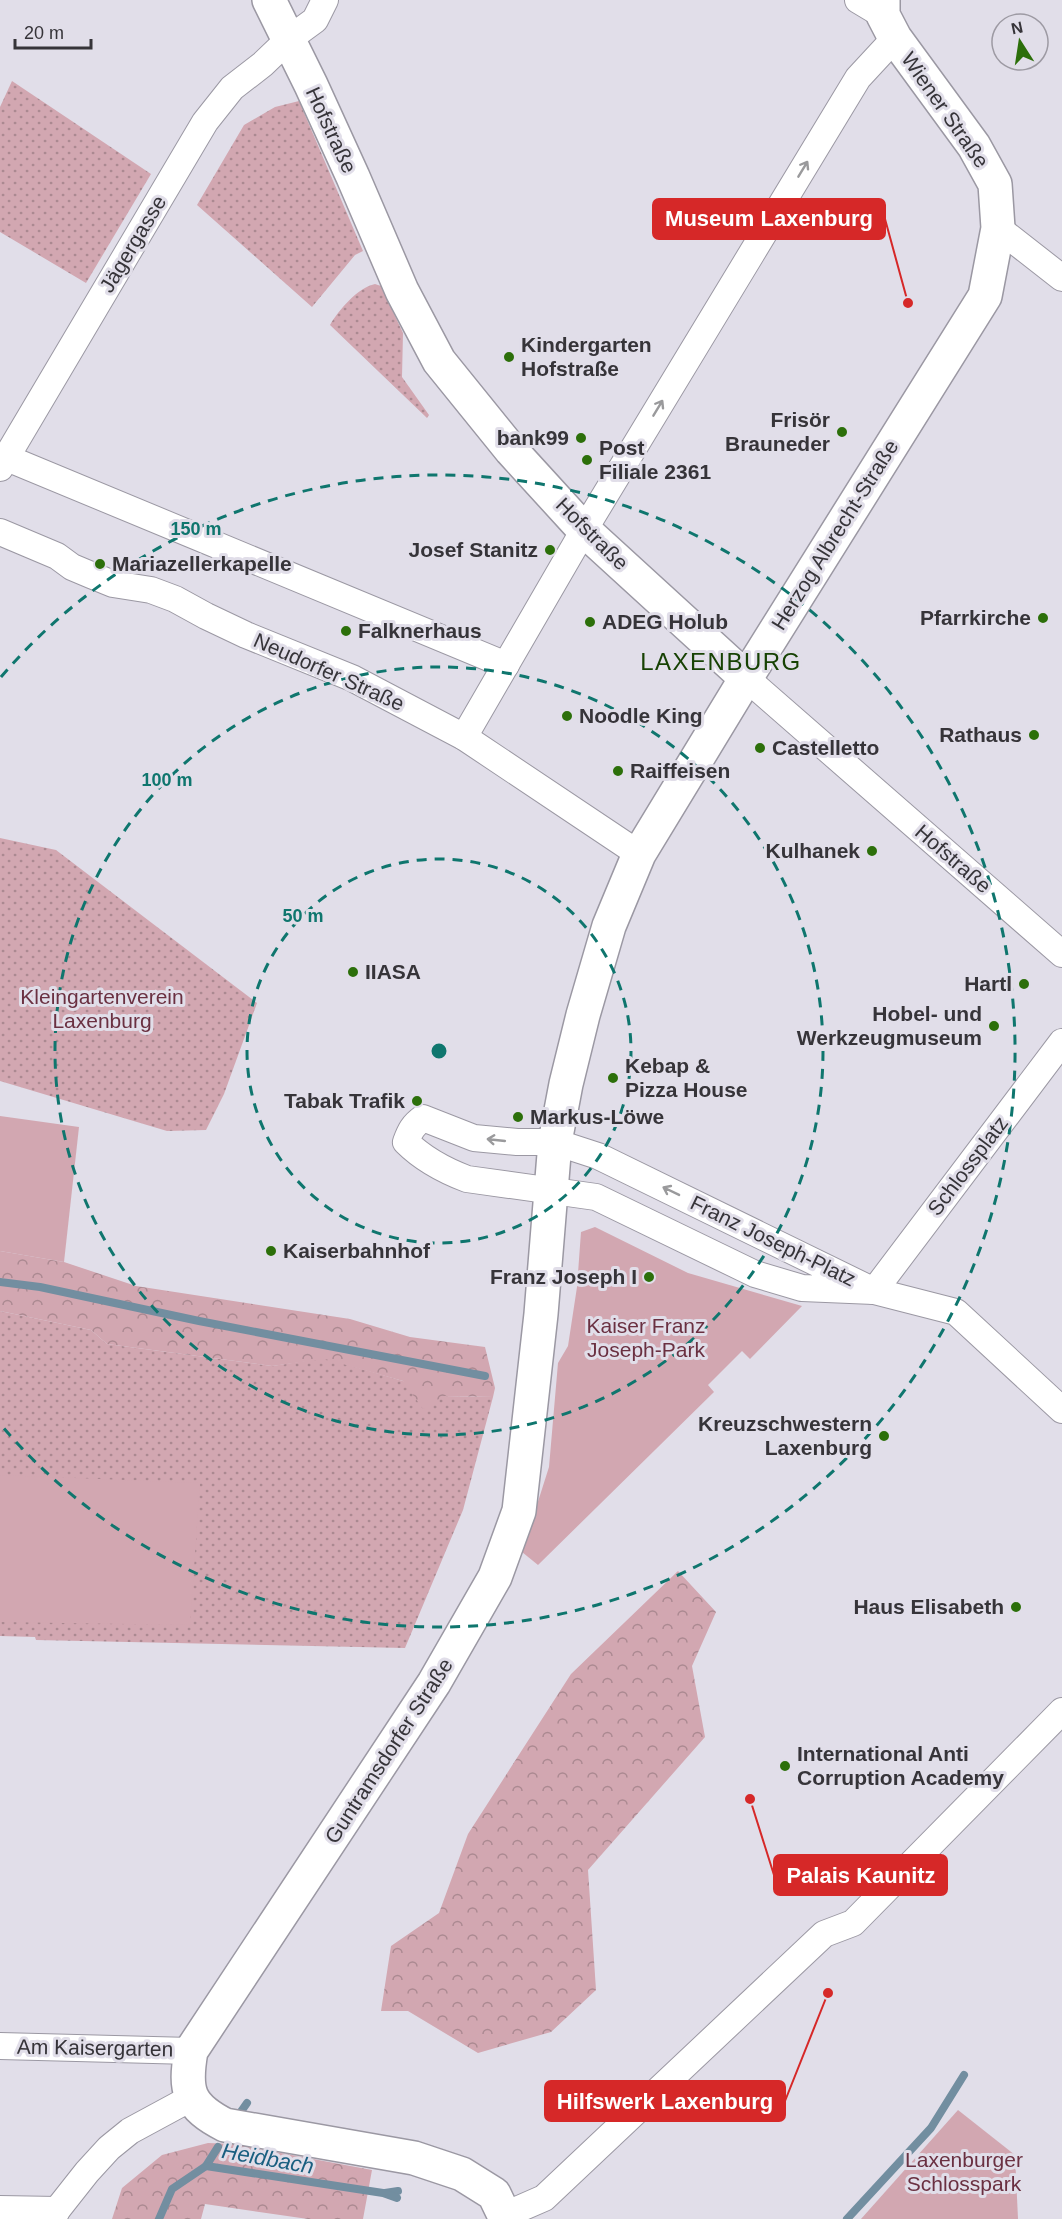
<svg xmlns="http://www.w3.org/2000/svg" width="1062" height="2219" font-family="Helvetica,sans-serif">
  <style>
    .grass { fill: url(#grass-dots) }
    .forest { fill: url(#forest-crowns) }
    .park { fill: #d2a7b1 }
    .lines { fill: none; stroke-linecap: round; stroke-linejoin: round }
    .stream { stroke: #728ea0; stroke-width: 8 }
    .street-casing { stroke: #9b98a3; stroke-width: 28 }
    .secondary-casing { stroke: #9b98a3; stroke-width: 36 }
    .street { stroke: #fff; stroke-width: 26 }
    .secondary { stroke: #fff; stroke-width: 33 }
    .oneway { stroke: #9a9a9c }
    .ring { fill: none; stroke: #0f766e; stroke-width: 3; stroke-dasharray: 10 8 }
    .poi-dot { fill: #2c6f0a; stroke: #e1dee9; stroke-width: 2 }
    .labels { text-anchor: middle; stroke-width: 6; stroke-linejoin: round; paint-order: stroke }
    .street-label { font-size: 21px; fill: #363439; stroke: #e1dee9 }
    .poi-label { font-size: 21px; font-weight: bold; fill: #363439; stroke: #e1dee9; text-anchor: start }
    .park-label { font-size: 21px; fill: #6a3041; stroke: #e1dee9 }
    .water-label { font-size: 22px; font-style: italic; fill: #1a5f80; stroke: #e1dee9 }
    .quarter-label { font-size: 24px; letter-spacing: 1.5px; fill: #174204; stroke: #e1dee9 }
    .centre { fill: #0f766e; stroke: #e1dee9; stroke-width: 3 }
    .ring-label { font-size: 18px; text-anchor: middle; font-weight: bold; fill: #0f766e; stroke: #e1dee9; stroke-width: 6; stroke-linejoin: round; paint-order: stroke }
    .leader { fill: none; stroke: #d62828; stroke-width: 2 }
    .callout-dot { fill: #d62828; stroke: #e1dee9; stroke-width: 2 }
    .callout { fill: #d62828; stroke: #d62828; stroke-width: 2 }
    .callout-label { font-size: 22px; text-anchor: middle; font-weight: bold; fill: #fff }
  </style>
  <defs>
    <pattern id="grass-dots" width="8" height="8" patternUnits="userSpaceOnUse" patternTransform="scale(1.5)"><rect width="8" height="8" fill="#d2a7b1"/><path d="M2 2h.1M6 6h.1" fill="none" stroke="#ab8991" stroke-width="1.8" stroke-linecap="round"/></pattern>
    <pattern id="forest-crowns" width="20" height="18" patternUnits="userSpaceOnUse" patternTransform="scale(1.5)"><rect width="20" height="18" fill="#d2a7b1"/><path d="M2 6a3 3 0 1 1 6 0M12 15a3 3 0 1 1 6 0" fill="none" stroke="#ab8991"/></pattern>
  </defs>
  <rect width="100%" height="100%" fill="#e1dee9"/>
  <g class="grass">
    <path d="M12 81 151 174 86 283 0 232V107Z"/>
    <path d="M299 101 363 251 355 255 312 307 197 205 244 125 275 107Z"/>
    <path d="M375 284 381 286 403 333 402 377 429 415 427 418 330 325C339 310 357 288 375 284Z"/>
    <path d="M0 838 56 850 257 1003 224 1094 206 1130 167 1131 0 1081Z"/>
    <path d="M0 1311 91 1330 107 1344 272 1366 325 1358 403 1381 444 1396 493 1397 463 1510 405 1648 36 1640 35 1637 0 1636Z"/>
  </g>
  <g class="forest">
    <path d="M0 1251 64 1262 136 1286 350 1319 410 1337 485 1347 495 1388 493 1397 444 1396 423 1409 403 1381 325 1359 272 1366 107 1344 91 1330 0 1311Z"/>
    <path d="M678 1571 716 1612 692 1666 705 1737 588 1870 596 1990 551 2032 478 2053 408 2011H381L391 1946 439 1913 468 1834 571 1674Z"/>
    <path d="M208 2143 233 2144 372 2170 363 2219H308L205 2204 201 2219H112L122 2188 162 2155Z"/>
  </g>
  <g class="park">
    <path d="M0 1116 79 1127 64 1262 0 1251Z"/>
    <path d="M595 1227 688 1273 802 1306 750 1359 742 1351 708 1385 714 1392 538 1565 522 1552 549 1467 558 1363 568 1346 577 1287 581 1232Z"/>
    <path d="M0 1475 200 1483 190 1625 0 1622Z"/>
    <path d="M958 2110 1015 2155 1018 2219H861Z"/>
  </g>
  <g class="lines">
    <g class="stream">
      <path d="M0 1282 40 1287 199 1321 485 1376"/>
      <path d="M240 2113 247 2103"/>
      <path d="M206 2166 218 2147"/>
      <path d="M385 2193 398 2191"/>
      <path d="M159 2219 172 2189 206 2166 383 2193 397 2198"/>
      <path d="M847 2219 931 2128 964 2075"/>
    </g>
    <defs>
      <g id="street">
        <path d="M858 0 883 15"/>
        <path d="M998 228 1062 278"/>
        <path d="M7 458 506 665"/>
        <path d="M0 468 205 122 232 88 263 64 289 39 315 20 325 0"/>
        <path d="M0 532 57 556 72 567 91 575 113 584 151 590 175 599 206 616 246 635 352 678 464 737 639 854"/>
        <path d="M746 678 1062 954"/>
        <path d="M464 737 584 530 858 78 895 38"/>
        <path d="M874 1291 802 1288 755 1274 596 1197 467 1179C446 1171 422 1158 406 1142 410 1131 413 1125 423 1118L474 1138 517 1142H555L598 1156 874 1291 956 1312 1062 1410"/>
        <path d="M874 1291 1062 1042"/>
        <path d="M0 2046 191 2051"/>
        <path d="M0 2209 57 2210"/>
        <path d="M505 2215 544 2198 824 1934 853 1923 1062 1711"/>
        <path d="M53 2219 57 2210 87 2172 109 2148 130 2131 191 2098"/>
      </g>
      <g id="secondary">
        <path d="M269 0 311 85 353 177 402 291 439 361 511 450 584 530 746 678"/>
        <path d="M506 2219 494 2194 462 2174 414 2158 225 2125C188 2106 184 2091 191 2051L434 1683 495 1577 519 1511 541 1314 555 1142 566 1084 583 1015 609 926 639 854 746 678 985 296 998 228 995 184 974 146 895 38 883 15V0"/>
      </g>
    </defs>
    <use href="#street" class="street-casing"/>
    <use href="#secondary" class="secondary-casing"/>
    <use href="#street" class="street"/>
    <use href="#secondary" class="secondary"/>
  </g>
  <defs><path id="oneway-shaft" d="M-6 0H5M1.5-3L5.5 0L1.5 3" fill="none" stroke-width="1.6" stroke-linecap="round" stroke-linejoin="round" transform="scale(1.5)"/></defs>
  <g class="oneway">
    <use href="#oneway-shaft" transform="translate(803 169) rotate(-59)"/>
    <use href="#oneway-shaft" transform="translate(658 408) rotate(-59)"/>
    <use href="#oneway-shaft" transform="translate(496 1140) rotate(-174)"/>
    <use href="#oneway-shaft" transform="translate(671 1191) rotate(-154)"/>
  </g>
  <g class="ring">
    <circle cx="439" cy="1051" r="192"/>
    <circle cx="439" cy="1051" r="384"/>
    <path d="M1 677A576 576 0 1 1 1 1425"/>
  </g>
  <g class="poi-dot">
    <circle cx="509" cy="357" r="6"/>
    <circle cx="842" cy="432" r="6"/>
    <circle cx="581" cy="438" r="6"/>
    <circle cx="587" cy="460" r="6"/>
    <circle cx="550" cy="550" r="6"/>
    <circle cx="100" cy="564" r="6"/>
    <circle cx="1043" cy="618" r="6"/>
    <circle cx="590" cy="622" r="6"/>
    <circle cx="346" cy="631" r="6"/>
    <circle cx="567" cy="716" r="6"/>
    <circle cx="1034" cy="735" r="6"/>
    <circle cx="760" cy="748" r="6"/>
    <circle cx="618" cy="771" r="6"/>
    <circle cx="872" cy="851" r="6"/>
    <circle cx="353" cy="972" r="6"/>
    <circle cx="1024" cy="984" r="6"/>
    <circle cx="994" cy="1026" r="6"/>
    <circle cx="613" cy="1078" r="6"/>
    <circle cx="417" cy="1101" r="6"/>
    <circle cx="518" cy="1117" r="6"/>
    <circle cx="271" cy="1251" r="6"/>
    <circle cx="649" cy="1277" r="6"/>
    <circle cx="884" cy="1436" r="6"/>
    <circle cx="1016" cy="1607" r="6"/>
    <circle cx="785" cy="1766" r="6"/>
  </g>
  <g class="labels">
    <g class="street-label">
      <text transform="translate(945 110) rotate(55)" y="7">Wiener Straße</text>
      <text transform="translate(331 130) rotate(65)" y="7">Hofstraße</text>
      <text transform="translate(133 244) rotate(-59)" y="7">Jägergasse</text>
      <text transform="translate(592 534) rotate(45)" y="7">Hofstraße</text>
      <text transform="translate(835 535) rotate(-58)" y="7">Herzog Albrecht-Straße</text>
      <text transform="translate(329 672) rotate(24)" y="7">Neudorfer Straße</text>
      <text transform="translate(953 859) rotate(41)" y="7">Hofstraße</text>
      <text transform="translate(968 1166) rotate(-53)" y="7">Schlossplatz</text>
      <text transform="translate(773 1241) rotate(26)" y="7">Franz Joseph-Platz</text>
      <text transform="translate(389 1751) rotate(-57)" y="7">Guntramsdorfer Straße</text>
      <text transform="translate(95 2048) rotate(1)" y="7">Am Kaisergarten</text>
    </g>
    <g class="poi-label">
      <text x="521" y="352">Kindergarten<tspan x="521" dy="24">Hofstraße</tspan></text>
      <text x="830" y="427" text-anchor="end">Frisör<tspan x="830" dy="24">Brauneder</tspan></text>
      <text x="569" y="445" text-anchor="end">bank99</text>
      <text x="599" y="455">Post<tspan x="599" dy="24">Filiale 2361</tspan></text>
      <text x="538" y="557" text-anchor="end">Josef Stanitz</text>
      <text x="112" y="571">Mariazellerkapelle</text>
      <text x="1031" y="625" text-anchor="end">Pfarrkirche</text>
      <text x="602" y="629">ADEG Holub</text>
      <text x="358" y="638">Falknerhaus</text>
      <text x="579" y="723">Noodle King</text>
      <text x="1022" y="742" text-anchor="end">Rathaus</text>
      <text x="772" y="755">Castelletto</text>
      <text x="630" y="778">Raiffeisen</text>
      <text x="860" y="858" text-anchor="end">Kulhanek</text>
      <text x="365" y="979">IIASA</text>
      <text x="1012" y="991" text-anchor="end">Hartl</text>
      <text x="982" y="1021" text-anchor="end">Hobel- und<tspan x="982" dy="24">Werkzeugmuseum</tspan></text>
      <text x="625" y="1073">Kebap &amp;<tspan x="625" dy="24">Pizza House</tspan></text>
      <text x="405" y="1108" text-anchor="end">Tabak Trafik</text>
      <text x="530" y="1124">Markus-Löwe</text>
      <text x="283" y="1258">Kaiserbahnhof</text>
      <text x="637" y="1284" text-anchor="end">Franz Joseph I</text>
      <text x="872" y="1431" text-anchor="end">Kreuzschwestern<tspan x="872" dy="24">Laxenburg</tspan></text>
      <text x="1004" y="1614" text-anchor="end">Haus Elisabeth</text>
      <text x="797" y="1761">International Anti<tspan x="797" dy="24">Corruption Academy</tspan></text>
    </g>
    <g class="park-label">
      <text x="102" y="1004">Kleingartenverein<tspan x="102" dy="24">Laxenburg</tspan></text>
      <text x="646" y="1333">Kaiser Franz<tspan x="646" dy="24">Joseph-Park</tspan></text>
      <text x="964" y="2167">Laxenburger<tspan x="964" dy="24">Schlosspark</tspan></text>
    </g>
    <g class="water-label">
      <text transform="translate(268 2158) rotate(10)" y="8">Heidbach</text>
    </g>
    <g class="quarter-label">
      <text x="721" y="670">LAXENBURG</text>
    </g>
  </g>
  <circle cx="439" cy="1051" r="9" class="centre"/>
  <g class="ring-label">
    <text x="196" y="535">150 m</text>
    <text x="167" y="786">100 m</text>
    <text x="303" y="922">50 m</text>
  </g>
  <path class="leader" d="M908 303L885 219M750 1799L774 1875M828 1993L785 2101"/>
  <g class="callout-dot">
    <circle cx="908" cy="303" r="6"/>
    <circle cx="750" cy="1799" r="6"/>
    <circle cx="828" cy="1993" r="6"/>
  </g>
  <g class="callout">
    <rect x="653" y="199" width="232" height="40" rx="6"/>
    <rect x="774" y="1855" width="173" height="40" rx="6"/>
    <rect x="545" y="2081" width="240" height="40" rx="6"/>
  </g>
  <g class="callout-label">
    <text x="769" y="226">Museum Laxenburg</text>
    <text x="861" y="1883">Palais Kaunitz</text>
    <text x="665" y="2109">Hilfswerk Laxenburg</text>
  </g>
  <g transform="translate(1020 42) rotate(348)"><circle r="28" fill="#e1dee9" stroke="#9d9aa3" stroke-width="1.5"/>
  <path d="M0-4.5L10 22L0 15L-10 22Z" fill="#2c6f0a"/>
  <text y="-9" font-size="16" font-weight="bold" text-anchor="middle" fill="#363439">N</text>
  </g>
  <path d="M15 39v9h76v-9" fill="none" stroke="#363439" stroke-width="3"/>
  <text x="24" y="39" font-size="18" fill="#363439" stroke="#e1dee9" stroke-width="4.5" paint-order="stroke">20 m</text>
</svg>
